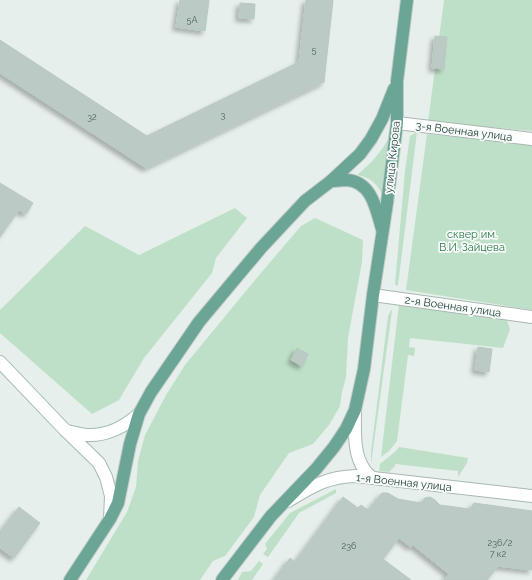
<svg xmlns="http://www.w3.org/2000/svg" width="532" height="580" font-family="Raleway,sans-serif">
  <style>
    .green { fill: #bfe0c8 }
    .building { fill: #bbcac4; stroke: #b8c9c2; filter: url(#shadow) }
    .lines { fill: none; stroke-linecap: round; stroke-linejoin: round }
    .minor-casing { stroke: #a8b8b2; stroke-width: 14 }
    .secondary-casing { stroke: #a4bbb3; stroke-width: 14 }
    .primary-casing { stroke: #c2cac8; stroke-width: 14 }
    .minor { stroke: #fff; stroke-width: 12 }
    .secondary { stroke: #fff; stroke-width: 12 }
    .primary { stroke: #6aa596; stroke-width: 12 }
    .labels { text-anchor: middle; stroke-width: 3.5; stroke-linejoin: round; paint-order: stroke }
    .number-label { font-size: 9px; fill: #4a645c }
    .street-label { font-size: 11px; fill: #24423a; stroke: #f7fbf9 }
    .park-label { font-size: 11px; fill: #2d7a4b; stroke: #f7fbf9 }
  </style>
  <defs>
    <filter id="shadow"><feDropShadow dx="-3.5" dy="3.5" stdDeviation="2" flood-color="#0004"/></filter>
  </defs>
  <rect width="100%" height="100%" fill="#e6efeb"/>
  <g class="green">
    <path d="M444 0H532V131L428 122Z"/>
    <path d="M417 132 398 285 397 286 395 284 405 171 410 136Z"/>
    <path d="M427 134 506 141V143L532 145V310L406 290Z"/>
    <path d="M390 136 382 194C377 183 369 177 357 175 372 163 381 152 390 136Z"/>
    <path d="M235 208 247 218 216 258 212 273 144 358 119 400 92 414 0 333V310L85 226 139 255Z"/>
    <path d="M315 218 363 240 362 262 348 338 346 377 342 392 340 406 329 425 313 444 289 453 260 495 254 517 225 556 213 561 200 580H86L127 512 136 487 138 461 145 435 166 395 185 365 260 274 301 226Z"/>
    <path d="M399 304 506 318 510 329 503 348 410 338 409 347 415 348 414 356 408 355 397 441 389 451 381 457Z"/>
    <path d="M391 310 392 311 371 464V452L388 316Z"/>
    <path d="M399 447 468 458 467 463 458 477V471L395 464V466L389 472 379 471 380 464 396 451Z"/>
    <path d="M336 489V493L299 513 268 557 263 554 267 549 265 544 290 513Z"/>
    <path d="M259 561 263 564 252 580H238L242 572 251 571Z"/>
  </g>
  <g class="building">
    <path d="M180 0H209L205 31 176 27Z"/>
    <path d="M306 0H333L324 82 146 168 0 73V40L147 136 299 62Z"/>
    <path d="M240 3 255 4 254 19 239 18Z"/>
    <path d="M435 36 447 37 444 69 432 68Z"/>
    <path d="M0 183 33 203 26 214 19 210 0 237Z"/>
    <path d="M478 347 492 349 489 372 475 370Z"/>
    <path d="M297 348 308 354 302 366 291 360Z"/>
    <path d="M382 493H388L398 499 421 503 425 498 430 497 435 500 440 505 470 509 474 503 532 511V570L498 566 487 580H444L449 574 413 545 411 547 399 538 383 559 411 580H274L290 558 295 562 343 497 358 508 361 505 368 510Z"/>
    <path d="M19 507 40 523 14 558 0 548V532Z"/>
  </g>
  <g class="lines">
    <defs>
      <g id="minor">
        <path d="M397 123 532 139"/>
        <path d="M373 295 532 317"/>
        <path d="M355 410C355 429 353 454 364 469 366 473 370 476 373 478"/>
        <path d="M288 501C313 486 326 477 356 476L532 496"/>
      </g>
      <g id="secondary">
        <path d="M0 362 66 431 99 463 106 477 111 496 110 519"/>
        <path d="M66 431C73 432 81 435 87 435 108 436 124 427 139 414"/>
      </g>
      <g id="primary">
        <path d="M331 181C336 181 342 180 347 180 372 182 376 209 382 229"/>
        <path d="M70 580 110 519 118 503 130 444 139 414 151 392 199 322 261 248 305 201 331 181 360 154 371 139 382 119 394 89"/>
        <path d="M222 580 271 516 316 469 334 447 346 429 355 410 364 369 373 295 387 203 397 123V81L407 0"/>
      </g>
    </defs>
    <use href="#minor" class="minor-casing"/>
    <use href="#secondary" class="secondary-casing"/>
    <use href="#primary" class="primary-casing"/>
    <use href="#minor" class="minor"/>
    <use href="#secondary" class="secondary"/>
    <use href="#primary" class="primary"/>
  </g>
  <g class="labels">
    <g class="number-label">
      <text x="192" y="23">5А</text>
      <text x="314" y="53">5</text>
      <text x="223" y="118">3</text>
      <text x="92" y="120">32</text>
      <text x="500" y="546">236/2</text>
      <text x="349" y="549">236</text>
      <text x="498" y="557">7 к2</text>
    </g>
    <g class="street-label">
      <text transform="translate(464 131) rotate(7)" y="4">3-я Военная улица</text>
      <text transform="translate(392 157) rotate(-84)" y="4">улица Кирова</text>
      <text transform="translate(453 306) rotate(8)" y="4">2-я Военная улица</text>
      <text transform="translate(404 482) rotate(6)" y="4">1-я Военная улица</text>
    </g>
    <g class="park-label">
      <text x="472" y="238">сквер им.<tspan x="472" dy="13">В.И. Зайцева</tspan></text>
    </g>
  </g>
</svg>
